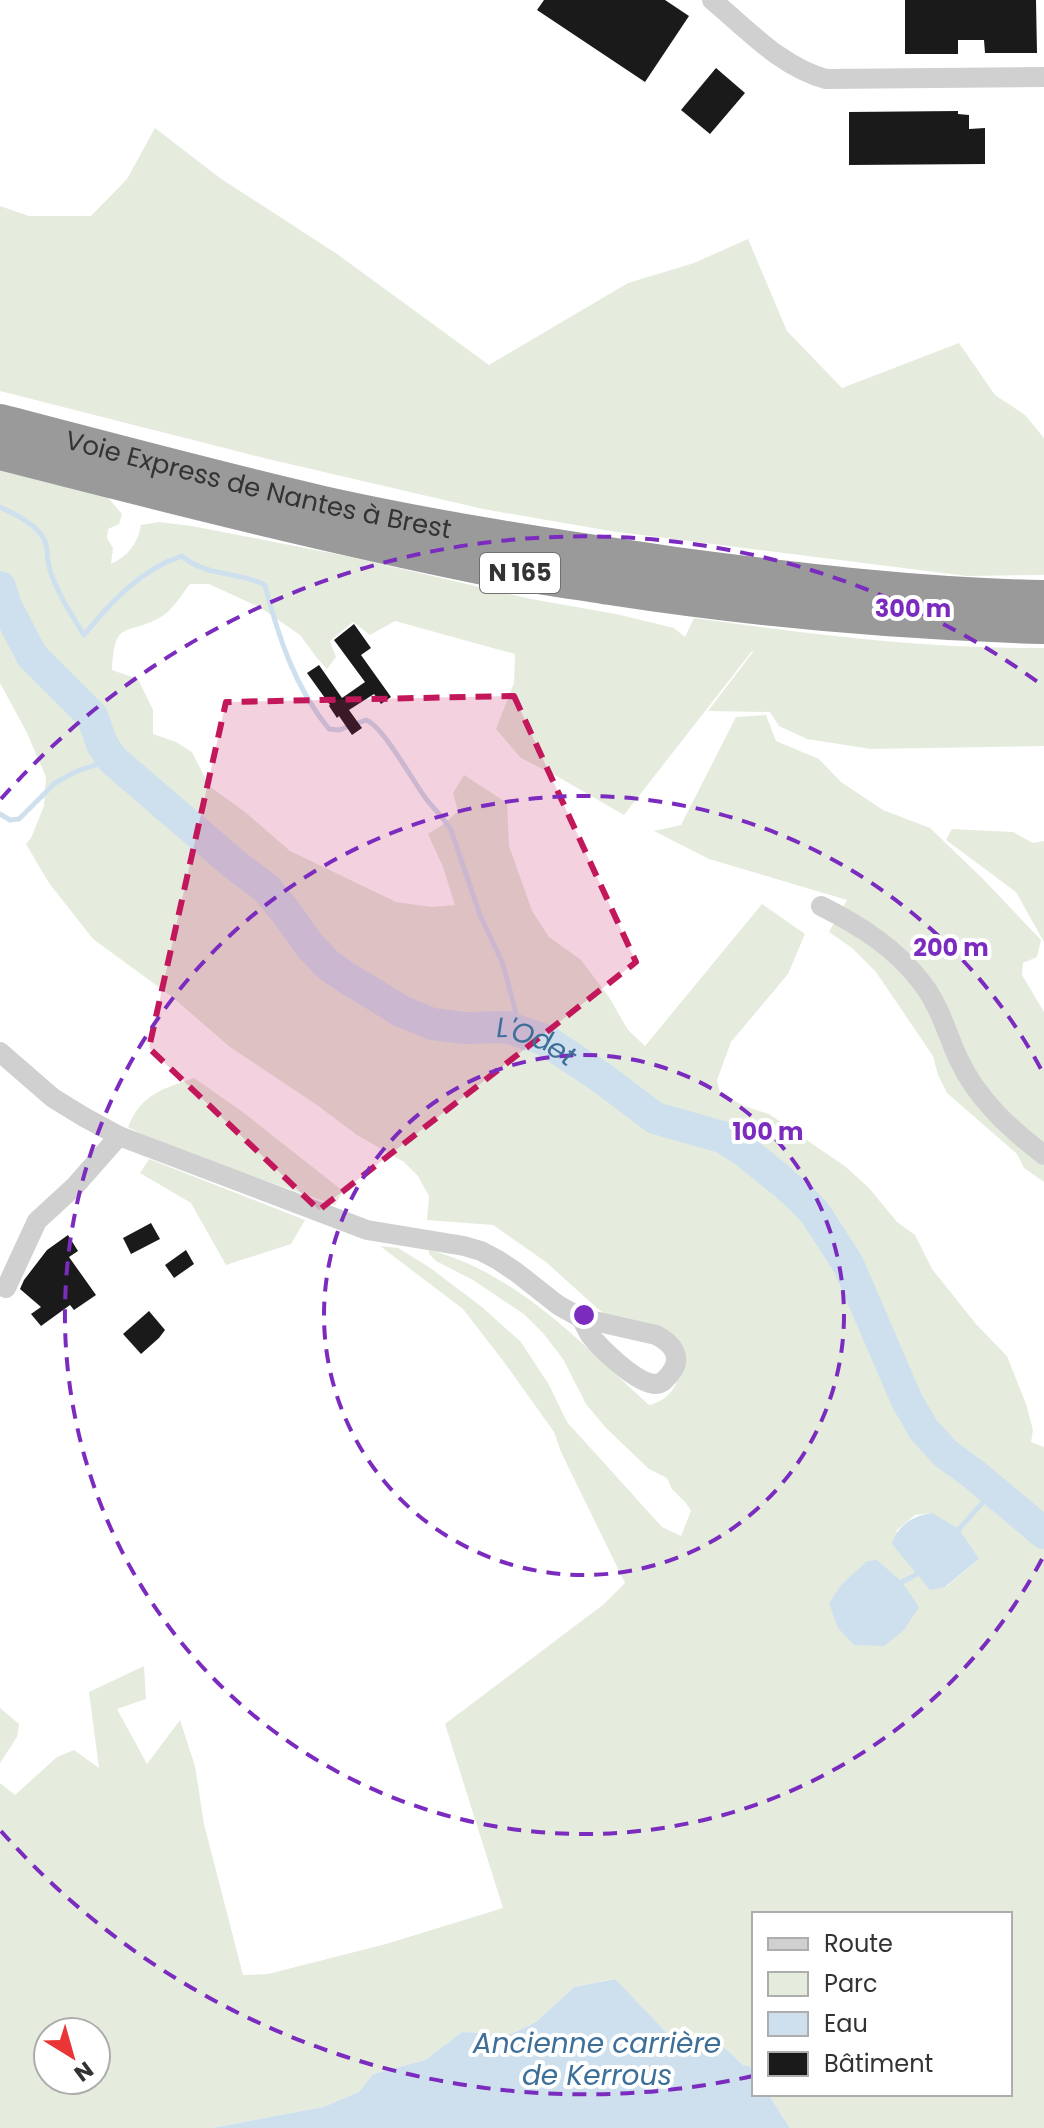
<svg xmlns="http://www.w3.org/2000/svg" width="1044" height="2128" font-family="Poppins,sans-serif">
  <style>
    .green { fill: #e5ecde; fill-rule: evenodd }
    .water { fill: #cee0ee }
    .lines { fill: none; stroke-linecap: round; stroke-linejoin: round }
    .stream { stroke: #cee0ee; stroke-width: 5 }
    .river { stroke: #cee0ee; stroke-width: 32 }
    .building { fill: #1a1a1a }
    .street { stroke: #d0d0d0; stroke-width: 20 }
    .highway { stroke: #9a9a9a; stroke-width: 36 }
    .marked { fill: #c2185b; fill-opacity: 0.2; stroke: #c2185b; stroke-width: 6; stroke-dasharray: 16 10; stroke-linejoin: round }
    .ring { fill: none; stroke: #7b2cbf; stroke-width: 4; stroke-dasharray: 14 10 }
    .labels { text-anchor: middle; stroke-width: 8; stroke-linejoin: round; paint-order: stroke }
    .shield { fill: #fff; stroke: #707070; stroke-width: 2 }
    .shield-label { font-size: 24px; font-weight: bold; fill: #333 }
    .street-label { font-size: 26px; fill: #333; stroke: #fff }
    .water-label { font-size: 28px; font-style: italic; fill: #3d6f98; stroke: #fff }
    .centre { fill: #7b2cbf; stroke: #fff; stroke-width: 4 }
    .ring-label { font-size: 24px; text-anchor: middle; font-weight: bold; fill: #7b2cbf; stroke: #fff; stroke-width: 8; stroke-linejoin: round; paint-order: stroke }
  </style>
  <rect width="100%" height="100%" fill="#fff"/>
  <g class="green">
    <path d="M155 128 220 178 337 254 489 365 628 283 694 263 748 239 787 331 842 388 959 343 995 395 1025 415 1044 438V575L967 576 610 531 483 509 268 459 0 391V206L29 216H91L127 179Z"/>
    <path d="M0 469 104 493 122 514 119 524 108 529 107 538 113 548 111 564C128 556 138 543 141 525L159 522 192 526 346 556 531 599 616 614 674 628 685 637 694 618C810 634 927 649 1044 648V746L871 749 807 739 779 726 770 712 708 711 753 652 752 651 624 815 560 778 521 758 496 729 514 683 515 654 395 621 370 635 353 622 330 641 336 657 327 669 317 658 300 635 261 608 209 584H190C182 594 172 611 161 617 126 637 115 617 112 670L138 679 153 710V734L176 742 192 752 209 786 245 812 290 851 396 902 432 907 455 905 443 867 428 834 444 824 458 811 453 793 464 775 507 803 509 846 532 911 549 937 581 960 609 997 628 1030 645 1046 762 904 805 934 788 974 731 1042 717 1080 720 1093 744 1106 769 1114 846 1167 869 1188 897 1222 915 1235 932 1269 976 1324 1007 1356 1026 1404 1033 1430 1031 1442 1044 1447V2128H790L768 2094H1010V1914H754V2073L750 2066 743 2065 710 2034 669 2035 614 1979 574 1987 536 2022 511 2034 462 2032 425 2060 373 2074 359 2092 323 2107 212 2128H0V1783L15 1795 57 1757 74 1750 99 1768 89 1692 144 1666 146 1699 117 1709 147 1764 180 1720 195 1766 204 1824 243 1975 268 1974 386 1944 503 1908 445 1724 604 1604 625 1583 561 1452 554 1432 504 1362 463 1309 380 1246 398 1248 429 1267 482 1307 521 1342 549 1385 567 1422 662 1527 681 1536 691 1511 686 1503 672 1489 667 1478 649 1469 606 1428 586 1404 563 1359 543 1333 525 1315 473 1280 436 1261 429 1254V1250C518 1273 584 1346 649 1405 671 1400 679 1383 683 1362L599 1310 546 1262 493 1225 427 1220 429 1196 418 1176 404 1162 357 1135 317 1105 230 1047 171 996 93 939 49 883 26 844 31 838 44 806 46 777 26 731 0 683ZM931 1513 979 1559 946 1587 896 1531 915 1515ZM48 2032H96V2080H48Z"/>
    <path d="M766 715 776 741 819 759 841 782 883 810 930 828 983 879 1041 940 1037 957 1023 963 1022 975 1044 1012V1182L1024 1168 1017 1154 947 1093 938 1075 933 1056 876 972 852 948 829 932 847 900 709 859 654 831 681 825 736 717Z"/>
    <path d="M952 829 1013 832 1033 843 1044 841V942L1016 892 946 840Z"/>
    <path d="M194 1078 240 1110 343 1191 335 1205 155 1142 128 1127C142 1093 163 1089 194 1078Z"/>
    <path d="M149 1159 305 1220 291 1244 226 1265 191 1203 140 1173Z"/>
    <path d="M0 1708 19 1724 17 1737 0 1763Z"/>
  </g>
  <g class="water">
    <path d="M932 1513 959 1529 979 1559 945 1587 930 1590 892 1544C898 1525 912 1516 932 1513Z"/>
    <path d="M877 1560 902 1582 919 1607 904 1630 884 1646 854 1645 838 1628 829 1603 842 1584 867 1561Z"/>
    <path d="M615 1979 669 2035 710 2034 743 2065 750 2066 754 2073V2094H768L790 2128H212L323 2107 359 2092 373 2074 425 2060 462 2032 511 2034 536 2022 574 1987Z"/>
  </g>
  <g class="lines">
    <g class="stream">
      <path d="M0 507C15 514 38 525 45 541 48 549 47 559 49 567 56 591 71 614 84 635 111 602 141 569 182 556 206 577 238 571 265 585 278 636 295 688 329 729L339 730 366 720C384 727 413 782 427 800 435 810 444 818 451 830L480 915 503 964 521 1032"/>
      <path d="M0 814 10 820 19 819 55 783 75 772 112 759"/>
      <path d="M959 1529 993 1491"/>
      <path d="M902 1582 917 1574"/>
    </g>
    <path class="river" id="s1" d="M0 587 6 606 32 656 92 716 102 744 112 759 234 864 266 888 285 911 310 946 328 965 347 978 401 1011 432 1024 464 1028 506 1027 545 1040 602 1078 655 1118 722 1137 746 1152 779 1179 801 1198 815 1213 848 1264 907 1401 924 1430 945 1453 976 1476 1044 1533"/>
  </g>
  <g class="building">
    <path d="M544 0H665L689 16 645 82 537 10Z"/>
    <path d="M905 0H1036L1037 53H985L984 40H958V54H905Z"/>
    <path d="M716 68 745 93 710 134 681 110Z"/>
    <path d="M958 111V114L969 115V129L985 128V164L849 165V112Z"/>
    <path d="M354 624 371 648 361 655 391 697 381 704 374 694 349 710 362 728 352 735 339 716 337 718 329 706 330 705 307 673 319 665 342 698 365 682 334 640Z"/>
    <path d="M151 1223 160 1239 131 1254 123 1238Z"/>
    <path d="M68 1235 78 1251 69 1257 96 1295 74 1310 70 1305 41 1326 31 1314 41 1307 20 1289 24 1280 47 1250Z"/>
    <path d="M186 1250 194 1264 174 1278 165 1265Z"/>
    <path d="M149 1311 165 1330 159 1338 141 1354 123 1334Z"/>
  </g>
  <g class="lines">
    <g class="street">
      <path d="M712 0C747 29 781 67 826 79L1044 77"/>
      <path d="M821 906C859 925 896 948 922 983 940 1006 947 1034 959 1060 978 1100 1010 1129 1044 1155"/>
      <path d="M0 1052 53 1098 84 1117 119 1136 367 1230 464 1246 481 1251 498 1260 516 1272 558 1305 581 1318 656 1335C672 1343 684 1357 670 1374 666 1379 662 1384 655 1384 636 1383 601 1349 590 1335 587 1330 584 1323 581 1318"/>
      <path d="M6 1288 37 1221 75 1186 119 1136"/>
    </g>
    <g class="highway">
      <path id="s2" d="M0 422C108 450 215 479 323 504 440 530 558 548 676 565 798 581 920 596 1044 598"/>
      <path d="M0 452C160 493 321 534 484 567 525 575 568 580 610 587 753 609 899 622 1044 626"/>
    </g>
  </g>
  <path class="marked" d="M514 696 636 962 319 1210 149 1048 226 702Z"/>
  <g class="ring">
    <circle cx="584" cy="1315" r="260"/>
    <path d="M1042 1559A519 519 0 1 1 1042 1071"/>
    <path d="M753 2076A779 779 0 0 1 1 1831M1 799A779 779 0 0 1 1042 685"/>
  </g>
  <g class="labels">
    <rect class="shield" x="480" y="553" width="80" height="40" rx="6"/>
    <g class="shield-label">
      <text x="520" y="581">N 165</text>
    </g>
    <g class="street-label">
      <text dy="9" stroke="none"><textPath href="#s2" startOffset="266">Voie Express de Nantes à Brest</textPath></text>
    </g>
    <g class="water-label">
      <text dy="10" stroke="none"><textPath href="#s1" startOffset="736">L'Odet</textPath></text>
      <text x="597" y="2053">Ancienne carrière<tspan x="597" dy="32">de Kerrous</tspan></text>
    </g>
  </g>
  <circle cx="584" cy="1315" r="12" class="centre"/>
  <g class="ring-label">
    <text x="913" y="617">300 m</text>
    <text x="951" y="956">200 m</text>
    <text x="768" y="1140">100 m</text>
  </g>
  <rect x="752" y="1912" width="260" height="184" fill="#ffffff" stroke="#adadad" stroke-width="2"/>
  <rect x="768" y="1938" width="40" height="12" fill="#d0d0d0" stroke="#adadad" stroke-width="2"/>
  <text x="824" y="1952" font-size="24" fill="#333333">Route</text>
  <rect x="768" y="1972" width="40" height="24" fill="#e5ecde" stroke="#adadad" stroke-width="2"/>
  <text x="824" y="1992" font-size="24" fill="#333333">Parc</text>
  <rect x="768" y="2012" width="40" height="24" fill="#cee0ee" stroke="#adadad" stroke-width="2"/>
  <text x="824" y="2032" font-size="24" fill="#333333">Eau</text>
  <rect x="768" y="2052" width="40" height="24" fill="#1a1a1a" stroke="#adadad" stroke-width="2"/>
  <text x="824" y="2072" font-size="24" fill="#333333">Bâtiment</text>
  <g transform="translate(72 2056) rotate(143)"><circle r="38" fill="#ffffff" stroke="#adadad" stroke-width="2"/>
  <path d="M0-6L14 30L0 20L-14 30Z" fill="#ea3536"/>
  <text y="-12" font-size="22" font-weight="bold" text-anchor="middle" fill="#333333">N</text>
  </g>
</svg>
